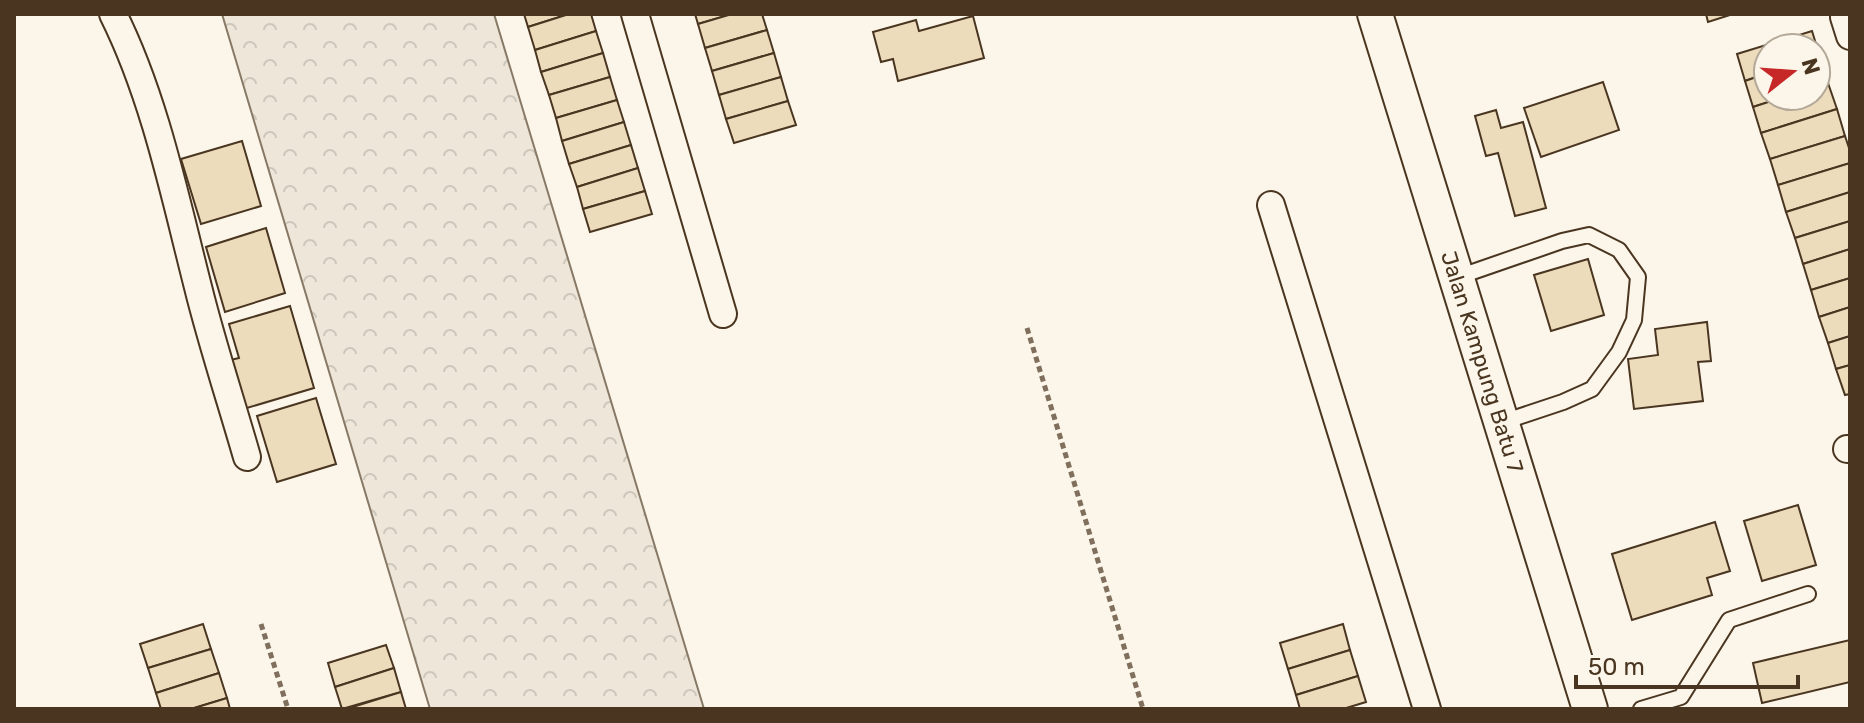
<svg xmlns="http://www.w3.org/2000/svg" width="1864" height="723" font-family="Rubik,sans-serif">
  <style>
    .forest { fill: url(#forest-crowns); stroke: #887966; stroke-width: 2 }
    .building { fill: #ecdcbc; stroke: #4a3520; stroke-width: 2 }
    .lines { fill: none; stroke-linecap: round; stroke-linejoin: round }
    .service-casing { stroke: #4a3520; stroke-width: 18 }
    .minor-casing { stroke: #4a3520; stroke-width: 30 }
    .tertiary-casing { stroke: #4a3520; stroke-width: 38 }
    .path { stroke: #7f6f5c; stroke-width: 5; stroke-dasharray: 6 4; stroke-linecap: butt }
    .service { stroke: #fbf6e9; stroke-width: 14 }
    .minor { stroke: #fbf6e9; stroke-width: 26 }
    .tertiary { stroke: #fbf6e9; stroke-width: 34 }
    .labels { text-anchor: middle; stroke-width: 6; stroke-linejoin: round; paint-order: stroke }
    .street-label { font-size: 22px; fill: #4a3520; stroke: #fbf6e9 }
  </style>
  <defs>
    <pattern id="forest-crowns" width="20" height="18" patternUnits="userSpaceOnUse" patternTransform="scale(2)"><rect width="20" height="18" fill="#ede6d9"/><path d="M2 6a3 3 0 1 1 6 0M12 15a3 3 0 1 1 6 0" fill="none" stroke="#cdc6ba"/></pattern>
  </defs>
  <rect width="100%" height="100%" fill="#fbf6e9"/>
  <path class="forest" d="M222 14H494L704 709H430Z"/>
  <g class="building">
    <path d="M524 14H569L528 27Z"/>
    <path d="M569 14H591L596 31 535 50 528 27Z"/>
    <path d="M695 14H732L698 24Z"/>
    <path d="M732 14H762L767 30 705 48 698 24Z"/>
    <path d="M1706 14H1733L1708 22Z"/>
    <path d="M973 16 984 58 898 81 893 59 881 62 873 32 916 20 919 31Z"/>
    <path d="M767 30 774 53 712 71 705 48Z"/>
    <path d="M596 31 603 53 541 72 535 50Z"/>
    <path d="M1812 31 1820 57 1816 58V48H1768V73L1745 81 1737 54Z"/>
    <path d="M603 53 610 77 549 95 541 72Z"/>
    <path d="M774 53 781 77 719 95 712 71Z"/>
    <path d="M1820 57 1828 83 1816 87V58Z"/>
    <path d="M1768 73V96H1787L1753 107 1745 81Z"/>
    <path d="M610 77 617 100 556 118 549 95Z"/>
    <path d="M781 77 788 101 726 119 719 95Z"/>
    <path d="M1603 82 1619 130 1541 157 1524 108Z"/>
    <path d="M1828 83 1837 109 1761 133 1753 107 1787 96H1816V87Z"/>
    <path d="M617 100 624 122 562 141 556 118Z"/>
    <path d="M788 101 796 125 734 143 726 119Z"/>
    <path d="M1837 109 1845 136 1770 159 1761 133Z"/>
    <path d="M1496 110 1501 128 1523 122 1546 208 1515 216 1498 153 1486 156 1475 116Z"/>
    <path d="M624 122 631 145 569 164 562 141Z"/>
    <path d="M1845 136 1850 151V163L1778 185 1770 159Z"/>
    <path d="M242 141 261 206 201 224 181 159Z"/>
    <path d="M631 145 638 168 577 187 569 164Z"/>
    <path d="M1850 163V192L1786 212 1778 185Z"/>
    <path d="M638 168 645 191 583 209 577 187Z"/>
    <path d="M645 191 652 214 590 232 583 209Z"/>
    <path d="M1850 192V221L1795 238 1786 212Z"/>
    <path d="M1850 221V249L1803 264 1795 238Z"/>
    <path d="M266 228 285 293 225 312 206 247Z"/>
    <path d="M1850 249V278L1811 290 1803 264Z"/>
    <path d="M1588 259 1604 315 1551 331 1534 275Z"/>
    <path d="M1850 278V307L1819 317 1811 290Z"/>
    <path d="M290 306 314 388 240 410 226 361 239 358 229 324Z"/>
    <path d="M1850 307V336L1828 343 1819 317Z"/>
    <path d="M1707 322 1711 361 1698 362 1703 401 1634 409 1628 359 1658 355 1655 329Z"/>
    <path d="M1850 336V365L1836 369 1828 343Z"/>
    <path d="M1850 365V394L1845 395 1836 369Z"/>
    <path d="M316 398 336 464 277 482 257 416Z"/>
    <path d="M1798 505 1816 565 1762 581 1744 521Z"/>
    <path d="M1715 522 1730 571 1707 578 1712 595 1632 620 1612 554Z"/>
    <path d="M203 624 211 649 148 668 140 644Z"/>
    <path d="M1343 624 1350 650 1288 669 1280 643Z"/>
    <path d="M1850 640V682L1762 703 1753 663Z"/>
    <path d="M386 645 394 668 335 687 328 663Z"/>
    <path d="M211 649 219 673 156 693 148 668Z"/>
    <path d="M1350 650 1358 676 1296 695 1288 669Z"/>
    <path d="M394 668 401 692 342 709 335 687Z"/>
    <path d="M219 673 227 698 191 709H161L156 693Z"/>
    <path d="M1358 676 1366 702 1343 709H1300L1296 695Z"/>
    <path d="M401 692 406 709H346Z"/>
    <path d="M227 698 230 709H191Z"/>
  </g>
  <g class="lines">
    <defs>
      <g id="service">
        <path d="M1458 277 1562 241 1589 235 1619 250 1638 277 1634 320 1619 352 1592 389 1563 402 1503 422"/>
        <path d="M1641 709 1681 697 1729 620 1808 594"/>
      </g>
      <g id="minor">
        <path d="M113 14C155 98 175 197 198 287 212 344 231 401 247 457"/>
        <path d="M635 14 723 314"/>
        <path d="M1844 17 1850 36"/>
        <path d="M1271 205 1427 709"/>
        <path d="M1847 449H1850"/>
      </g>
      <g id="tertiary">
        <path id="s1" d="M1375 14 1590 709"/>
      </g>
    </defs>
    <use href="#service" class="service-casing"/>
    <use href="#minor" class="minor-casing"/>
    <use href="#tertiary" class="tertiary-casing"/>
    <g class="path">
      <path d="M1027 328 1143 709"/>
      <path d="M261 624 288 709"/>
    </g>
    <use href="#service" class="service"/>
    <use href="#minor" class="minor"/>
    <use href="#tertiary" class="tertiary"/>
  </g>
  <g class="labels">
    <g class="street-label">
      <text dy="8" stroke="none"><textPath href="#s1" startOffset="364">Jalan Kampung Batu 7</textPath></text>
    </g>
  </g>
  <rect width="1864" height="723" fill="none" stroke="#4a3520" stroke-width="32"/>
  <g transform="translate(1792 72) rotate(73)"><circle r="38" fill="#fbf6e9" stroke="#b4a999" stroke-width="2"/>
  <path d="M0-6L14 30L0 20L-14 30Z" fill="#c62828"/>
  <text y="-12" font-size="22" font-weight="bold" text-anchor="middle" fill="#4a3520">N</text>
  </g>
  <path d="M1576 675v12h222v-12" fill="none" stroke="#4a3520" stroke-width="4"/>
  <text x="1588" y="675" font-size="24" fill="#4a3520" stroke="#fbf6e9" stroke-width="6" paint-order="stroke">50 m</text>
</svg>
